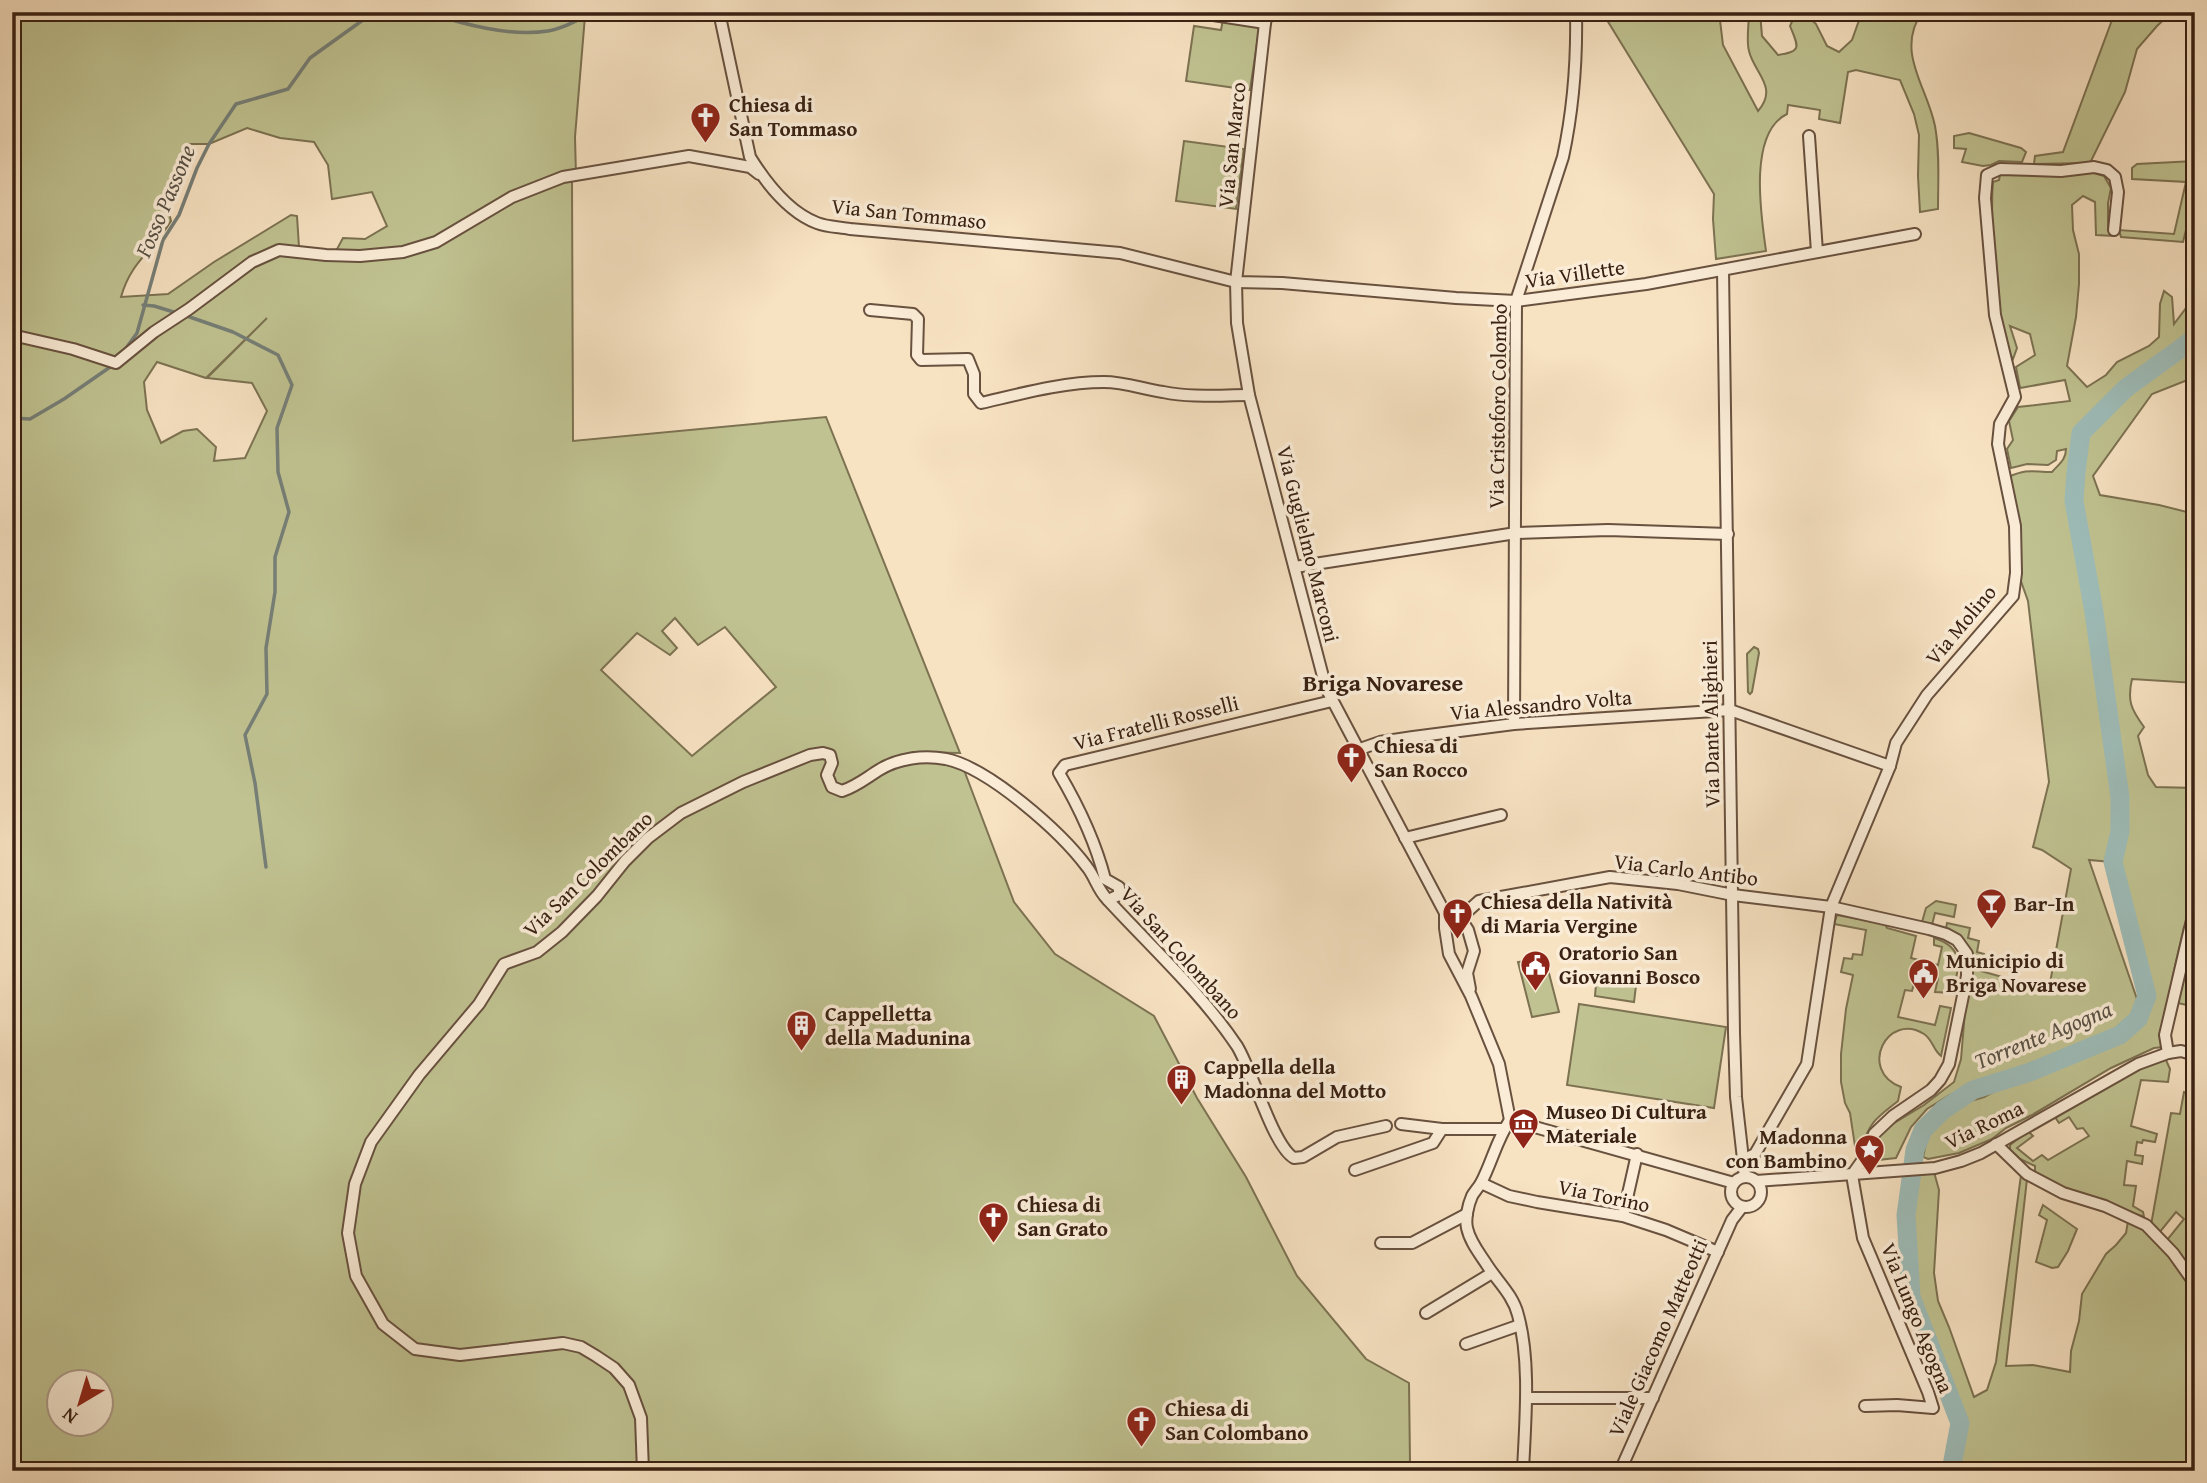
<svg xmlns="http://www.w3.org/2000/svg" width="2207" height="1483" font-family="'Gentium Book Plus',serif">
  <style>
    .green { fill: #c0c291; stroke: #7c7252; stroke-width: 2; fill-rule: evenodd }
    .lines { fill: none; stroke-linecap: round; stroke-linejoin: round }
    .stream { stroke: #767f77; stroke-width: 3.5 }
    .river { stroke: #9ebdb9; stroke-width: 19 }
    .minor-casing { stroke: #68513f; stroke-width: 14 }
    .minor { stroke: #faecd7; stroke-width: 10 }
    .labels { text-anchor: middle; stroke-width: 7; stroke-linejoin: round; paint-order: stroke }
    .poi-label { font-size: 21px; font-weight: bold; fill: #392113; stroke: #faecd7; text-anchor: start }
    .street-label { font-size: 21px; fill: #392113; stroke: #faecd7 }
    .water-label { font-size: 23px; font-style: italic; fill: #575045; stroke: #faecd7 }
    .quarter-label { font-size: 24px; font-weight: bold; fill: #392113; stroke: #faecd7 }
  </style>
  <rect width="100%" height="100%" fill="#f7e2c2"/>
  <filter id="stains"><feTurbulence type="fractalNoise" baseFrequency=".00286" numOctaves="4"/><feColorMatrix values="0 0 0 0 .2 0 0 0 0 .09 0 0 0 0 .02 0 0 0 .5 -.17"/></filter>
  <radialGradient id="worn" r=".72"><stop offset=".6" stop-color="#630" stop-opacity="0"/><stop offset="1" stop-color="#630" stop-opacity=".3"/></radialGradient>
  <g class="green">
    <path d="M12 12H593L585 16 575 137 576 176 511 195 434 239 403 250 360 253 336 251 326 259 403 254 436 243 512 198 572 180 573 441 826 417 960 753 913 752 881 766 843 789 834 786C829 774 833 767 831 755L823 752 797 755 720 789 722 796C743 787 808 750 829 757L830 763 825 776 831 788 842 792 857 788 883 770 912 760 945 764 964 770 1014 902 1055 954 1154 1016 1197 1098 1246 1177 1297 1276 1366 1359 1409 1383 1410 1463 1406 1471H12ZM247 128 280 138 314 142 328 165 332 199 372 192 387 226 365 239 343 238 336 251 299 247 297 216 291 215 214 262 168 294 121 297C131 261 153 251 171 221L165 195 177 163 187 144H209ZM267 318 207 378 252 383 267 411 245 458 214 461 216 447 197 429 183 431 161 443 147 410 144 382 157 362 206 378ZM675 618 698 645 725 627 776 687 692 756 601 670 637 633 670 655 677 648 662 631ZM60 1382H102V1424H60Z"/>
    <path d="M1602 12H1719L1723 45 1758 111C1779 87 1754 73 1749 51 1746 40 1749 24 1749 12H1760L1762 36 1778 55C1803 52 1798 46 1790 26L1795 15H1806L1816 24 1827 46 1839 52 1852 40 1862 12H1922C1895 52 1927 86 1935 126 1940 153 1938 182 1938 209L1920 212 1918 176 1919 135 1914 114 1900 80 1856 70 1848 72 1840 123 1819 119 1820 110 1788 105 1787 114C1748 133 1761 215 1766 251L1716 259 1713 219 1714 194Z"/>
    <path d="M2115 12H2172L2157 26 2137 49 2125 92 2090 163 2034 164 2035 156 2063 152Z"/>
    <path d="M1223 19 1260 24 1250 90 1186 81 1194 26 1221 30Z"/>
    <path d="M1969 133 2021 148 2026 152 2022 162 1999 161 1991 165 1983 166 1962 162 1966 149 1954 148V136Z"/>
    <path d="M1184 141 1244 149 1236 209 1176 201Z"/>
    <path d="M2194 161V198L2183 242 2121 237 2119 230 2174 234 2186 182 2132 179V168L2137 164Z"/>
    <path d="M2009 173H2094L2104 176 2111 188 2108 203V228L2115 231 2114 236 2096 235 2095 202 2083 196 2072 205 2073 230 2079 254V284L2076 317 2067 366 2087 387 2106 375 2117 362 2149 346 2159 337 2160 304 2164 291 2172 297 2174 324 2195 296V331L2121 382 2088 419 2079 432 2072 501 2091 612 2118 797V831L2111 862 2089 860 2138 1002 2128 1024 2097 1040 2031 1068 1991 1077 1950 1095 1927 1109 1911 1127 1896 1158 1868 1161 1875 1139 1881 1131 1924 1105 1954 1082 1961 1059 1967 987 1959 939 1946 928 1947 923 1970 928 1968 938 1979 941 1977 952 1984 954 1981 971 2041 988 2050 983 2071 869 2042 850 2033 847 2049 782 2028 601 2018 573 2008 477C2029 468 2032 472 2052 472 2059 464 2066 460 2066 449L2057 451 2056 460 2048 465 2027 464 2011 468 2007 449 2013 440 2009 421 2018 407 2070 401 2065 380 2020 388 2016 367 2035 355 2030 334 2010 326 2017 348 2013 359C1994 337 1990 214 1993 182L1999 180 2000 175Z"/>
    <path d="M2195 339V377L2152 394 2093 476 2100 495 2159 505 2195 514V683L2132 679C2127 701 2131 709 2144 727L2138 736 2148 775 2156 787 2195 788V894L2187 926 2184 927 2173 975 2163 1047 2154 1048 2111 1068 2032 1115 2006 1128 1992 1139 1959 1153 1928 1159 1923 1157 1927 1139 1944 1116 1957 1105 1984 1097 2017 1079 2121 1036 2139 1020 2148 996 2116 862 2121 831V797L2095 611 2076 501 2077 473 2082 433 2127 389Z"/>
    <path d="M1754 647 1758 649 1759 653 1752 692 1750 694 1748 692 1747 654Z"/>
    <path d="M1936 901 1956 905 1954 917 1935 913 1932 925 1922 922 1926 908Z"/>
    <path d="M1837 915 1885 924 1887 928 1916 936 1911 958 1938 965 1942 947 1934 945V938C1966 948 1959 968 1952 993L1935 992 1938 978 1917 973 1912 991 1905 990 1898 1017 1935 1025 1940 1006 1951 1008 1941 1056C1933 1050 1933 1040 1924 1034 1888 1011 1857 1070 1901 1087L1898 1101C1877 1118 1871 1120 1862 1146H1855L1850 1113 1845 1103 1841 1082V1054L1846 1009 1853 975 1841 972 1844 958 1852 959 1853 954 1862 955 1866 930 1834 924Z"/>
    <path d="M2192 941 2195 942V1007L2178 1003Z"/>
    <path d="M1545 958 1559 1012 1532 1017 1518 962Z"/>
    <path d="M1597 972 1637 977 1634 1002 1595 996Z"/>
    <path d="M1579 1004 1726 1027 1714 1108 1567 1085Z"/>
    <path d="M2158 1060H2166L2170 1069 2168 1082 2141 1080 2131 1126 2157 1134 2155 1142 2143 1140 2142 1143 2137 1142 2135 1155 2143 1156 2142 1164 2127 1161 2124 1185 2136 1186 2133 1206 2143 1212 2144 1217 2035 1177V1166L2020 1159 2010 1150V1145L2028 1131 2033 1136 2017 1148 2033 1161 2042 1155 2048 1160 2089 1136 2083 1128 2077 1129 2069 1117 2059 1123 2053 1114 2086 1095Z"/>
    <path d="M2184 1092 2195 1094V1267L2185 1265 2167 1240 2184 1219 2176 1212 2159 1233 2151 1225 2171 1113 2180 1114Z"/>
    <path d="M1934 1172 1939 1190 1934 1273 1938 1301 1949 1327 1974 1397 1987 1390 1996 1362 2021 1175 2027 1179 2006 1366 2033 1365 2070 1372 2071 1351 2079 1321 2082 1294 2106 1254 2116 1245 2126 1233 2128 1221 2145 1226 2195 1288V1471H1953L1963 1422 1918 1296 1911 1174Z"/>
    <path d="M2043 1205 2077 1229 2068 1251 2058 1267 2052 1268 2036 1262 2047 1220 2039 1215Z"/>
  </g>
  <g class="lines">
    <g class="stream">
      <path d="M426 12C463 24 509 37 548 31 563 29 580 19 593 12"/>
      <path d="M143 305 154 306 177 313"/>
      <path d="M184 315 233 332 278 355 292 385 277 428 278 472 289 512 275 557V592L266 648 267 694 245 735 255 783 266 867"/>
      <path d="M124 351 137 333 163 240 179 215 197 168 209 144 236 104 288 89 310 58 374 12"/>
      <path d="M12 418 30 419 64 399 113 365"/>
    </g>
    <path class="river" d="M1951 1471 1960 1423 1911 1297 1906 1215 1915 1150 1923 1130 1943 1110 1973 1090 2030 1072 2120 1035 2138 1019 2147 996 2113 862 2120 831V797L2094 612 2074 501 2076 472 2081 433 2126 388 2195 338"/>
    <defs>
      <g id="minor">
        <path d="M719 12 750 157C766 183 788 212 817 223 827 227 840 227 850 229L1120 253 1236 282 1282 283 1456 298 1516 301 1646 284 1915 234"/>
        <path d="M1194 12 1265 23"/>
        <path d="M1268 12 1265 23 1236 282 1237 323 1249 395 1326 688 1445 913V928L1449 954 1471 996 1499 1064 1510 1120"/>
        <path d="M1370 12 1400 13"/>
        <path d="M1809 136 1817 252"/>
        <path d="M1723 270 1734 1033 1736 1097 1745 1177"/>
        <path d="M870 310 913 314 918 319 917 355 921 360 968 359 974 374V394L981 403C1020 394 1063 382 1104 382 1124 382 1143 389 1163 392 1192 398 1220 395 1249 395"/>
        <path d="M12 335 73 349 116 363 154 332 189 309 252 262 279 250 326 255 360 256 403 252 436 242 512 197 563 177 689 156 750 167 759 174"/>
        <path d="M1295 567 1516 533 1608 530 1728 534"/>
        <path d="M1514 724 1516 301 1563 157C1573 110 1577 60 1576 12"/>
        <path d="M1357 750 1380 742 1413 737 1514 724 1730 710 1890 766"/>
        <path d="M1405 838 1501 815"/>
        <path d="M1108 900 1119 895V887L1105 879C1095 840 1079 807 1059 773L1065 765 1332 701"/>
        <path d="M1454 916 1460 918 1468 930 1474 951 1467 973 1470 989"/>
        <path d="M1460 918 1479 901 1610 877 1678 884 1733 895 1831 907 1929 929 1946 934 1957 940 1967 954V976L1949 1064 1940 1080 1931 1090 1893 1116 1874 1134 1869 1151 1852 1175 1863 1238 1928 1392 1933 1408 1897 1405 1865 1406"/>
        <path d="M2168 1053 2165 1035 2195 907"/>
        <path d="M1510 1120C1497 1139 1492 1162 1481 1183 1478 1188 1474 1192 1472 1196 1468 1205 1465 1219 1467 1228 1470 1242 1480 1254 1487 1265 1498 1282 1513 1295 1518 1315 1531 1362 1525 1423 1523 1471"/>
        <path d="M1510 1120 1734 1183"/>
        <path d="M1401 1124 1442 1129H1504"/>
        <path d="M1996 1144 2027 1174 2063 1193 2105 1206 2146 1225 2173 1253 2195 1284"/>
        <path d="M1743 1160 1755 1154 1807 1064 1831 907 1890 766 1896 743 1927 695 2013 596 2016 573 2015 526 1998 444 2000 424 2015 397 1995 315 1985 198 1987 175 2000 169 2061 171 2094 167 2107 170 2115 177 2118 192 2114 230"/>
        <path d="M1355 1170 1433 1143 1442 1129"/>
        <circle cx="1746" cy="1192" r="15"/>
        <path d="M1756 1181 1935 1168 1961 1161 1981 1153 2138 1064 2168 1053 2181 1051 2195 1055"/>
        <path d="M1481 1183 1509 1196 1537 1202 1623 1216 1666 1230 1718 1252"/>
        <path d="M1623 1216 1637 1154"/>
        <path d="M1381 1243H1412L1467 1214"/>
        <path d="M1426 1313 1492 1273"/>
        <path d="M1466 1344 1520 1325"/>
        <path d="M1526 1398H1653"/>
        <path d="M643 1471 641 1418 629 1385 614 1368 596 1356 581 1347 563 1343 460 1355 415 1349 383 1324 356 1276 348 1233 355 1184 371 1142 419 1075 479 1004 504 964 537 952 562 932 597 896 625 861 648 838 681 813 743 782 810 755 823 753 830 755 832 763 827 775 832 787 842 791C857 786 866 778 879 770 898 758 924 755 946 759 989 768 1061 832 1087 867 1095 877 1098 890 1107 899 1151 947 1200 991 1237 1046 1253 1072 1273 1146 1294 1158L1303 1157 1337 1137 1386 1126"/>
        <path d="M1620 1471 1732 1220 1742 1207"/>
      </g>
    </defs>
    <use href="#minor" class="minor-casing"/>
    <use href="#minor" class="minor"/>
  </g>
  <defs>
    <symbol id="church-pin" viewBox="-11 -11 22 30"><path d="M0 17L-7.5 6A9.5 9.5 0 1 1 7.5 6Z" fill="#8f2418" stroke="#faecd7"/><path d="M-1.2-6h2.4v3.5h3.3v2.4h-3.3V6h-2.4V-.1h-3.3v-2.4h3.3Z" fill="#fff"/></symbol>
    <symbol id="bar-pin" viewBox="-11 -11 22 30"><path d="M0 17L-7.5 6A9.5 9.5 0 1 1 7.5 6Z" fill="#8f2418" stroke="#faecd7"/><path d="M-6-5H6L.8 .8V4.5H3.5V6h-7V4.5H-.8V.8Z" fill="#fff"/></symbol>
    <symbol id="civic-pin" viewBox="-11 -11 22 30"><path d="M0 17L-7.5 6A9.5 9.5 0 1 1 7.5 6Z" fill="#8f2418" stroke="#faecd7"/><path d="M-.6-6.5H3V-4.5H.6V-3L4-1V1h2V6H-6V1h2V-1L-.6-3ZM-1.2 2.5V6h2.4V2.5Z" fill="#fff"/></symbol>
    <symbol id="building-pin" viewBox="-11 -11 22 30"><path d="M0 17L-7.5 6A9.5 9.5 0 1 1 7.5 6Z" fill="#8f2418" stroke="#faecd7"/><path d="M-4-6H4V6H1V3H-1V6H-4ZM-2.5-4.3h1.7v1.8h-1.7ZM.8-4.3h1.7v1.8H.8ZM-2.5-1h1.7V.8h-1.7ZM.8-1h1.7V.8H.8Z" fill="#fff"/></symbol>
    <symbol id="museum-pin" viewBox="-11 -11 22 30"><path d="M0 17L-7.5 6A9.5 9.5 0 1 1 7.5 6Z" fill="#8f2418" stroke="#faecd7"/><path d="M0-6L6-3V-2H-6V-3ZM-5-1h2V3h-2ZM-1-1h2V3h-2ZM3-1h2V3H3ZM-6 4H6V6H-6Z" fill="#fff"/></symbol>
    <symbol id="sight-pin" viewBox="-11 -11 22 30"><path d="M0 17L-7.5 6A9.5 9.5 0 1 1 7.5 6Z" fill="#8f2418" stroke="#faecd7"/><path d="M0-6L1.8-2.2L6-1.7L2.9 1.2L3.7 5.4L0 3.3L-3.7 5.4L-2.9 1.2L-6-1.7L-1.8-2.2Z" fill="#fff"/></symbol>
  </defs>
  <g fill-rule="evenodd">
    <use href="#church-pin" x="688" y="100" width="35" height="47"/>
    <use href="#church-pin" x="1334" y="740" width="35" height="47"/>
    <use href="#bar-pin" x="1974" y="886" width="35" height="47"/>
    <use href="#church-pin" x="1440" y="896" width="35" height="47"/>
    <use href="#civic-pin" x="1518" y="948" width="35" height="47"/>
    <use href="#civic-pin" x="1906" y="956" width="35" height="47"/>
    <use href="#building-pin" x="784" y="1008" width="35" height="47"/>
    <use href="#building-pin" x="1164" y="1062" width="35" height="47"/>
    <use href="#museum-pin" x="1506" y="1106" width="35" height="47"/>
    <use href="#sight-pin" x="1852" y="1132" width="35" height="47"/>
    <use href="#church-pin" x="976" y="1200" width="35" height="47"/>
    <use href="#church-pin" x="1124" y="1404" width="35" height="47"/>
  </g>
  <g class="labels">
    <g class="poi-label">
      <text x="729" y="112">Chiesa di<tspan x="729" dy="24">San Tommaso</tspan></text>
      <text x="1374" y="753">Chiesa di<tspan x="1374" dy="24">San Rocco</tspan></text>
      <text x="1481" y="909">Chiesa della Natività<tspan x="1481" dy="24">di Maria Vergine</tspan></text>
      <text x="2014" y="911">Bar-In</text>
      <text x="1559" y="960">Oratorio San<tspan x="1559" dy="24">Giovanni Bosco</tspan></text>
      <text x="1946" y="968">Municipio di<tspan x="1946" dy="24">Briga Novarese</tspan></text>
      <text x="825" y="1021">Cappelletta<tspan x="825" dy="24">della Madunina</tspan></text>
      <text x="1204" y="1074">Cappella della<tspan x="1204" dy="24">Madonna del Motto</tspan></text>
      <text x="1546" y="1119">Museo Di Cultura<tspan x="1546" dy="24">Materiale</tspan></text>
      <text x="1847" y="1144" text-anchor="end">Madonna<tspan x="1847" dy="24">con Bambino</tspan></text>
      <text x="1017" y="1212">Chiesa di<tspan x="1017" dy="24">San Grato</tspan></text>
      <text x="1165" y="1416">Chiesa di<tspan x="1165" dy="24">San Colombano</tspan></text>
    </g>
    <g class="street-label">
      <text transform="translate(1232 145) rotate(-84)" y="7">Via San Marco</text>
      <text transform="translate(909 214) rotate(6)" y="7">Via San Tommaso</text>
      <text transform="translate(1575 274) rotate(-8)" y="7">Via Villette</text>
      <text transform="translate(1498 406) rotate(-89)" y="7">Via Cristoforo Colombo</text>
      <text transform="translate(1308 544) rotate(76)" y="7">Via Guglielmo Marconi</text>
      <text transform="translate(1961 625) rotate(-50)" y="7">Via Molino</text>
      <text transform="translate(1541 705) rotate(-5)" y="7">Via Alessandro Volta</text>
      <text transform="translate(1156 723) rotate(-14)" y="7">Via Fratelli Rosselli</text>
      <text transform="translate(1711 724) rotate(-91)" y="7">Via Dante Alighieri</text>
      <text transform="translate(1686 870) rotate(7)" y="7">Via Carlo Antibo</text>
      <text transform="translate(588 874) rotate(-44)" y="7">Via San Colombano</text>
      <text transform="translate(1181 953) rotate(48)" y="7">Via San Colombano</text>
      <text transform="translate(1984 1125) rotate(-26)" y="7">Via Roma</text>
      <text transform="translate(1604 1196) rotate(12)" y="7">Via Torino</text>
      <text transform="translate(1917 1318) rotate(68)" y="7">Via Lungo Agogna</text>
      <text transform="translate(1658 1338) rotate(-66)" y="7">Viale Giacomo Matteotti</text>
    </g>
    <g class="water-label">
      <text transform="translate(165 201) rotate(-67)" y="8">Fosso Passone</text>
      <text transform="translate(2043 1035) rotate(-22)" y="8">Torrente Agogna</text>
    </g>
    <g class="quarter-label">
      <text x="1383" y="691">Briga Novarese</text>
    </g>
  </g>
  <rect width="2207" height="1483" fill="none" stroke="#f7e2c2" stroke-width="42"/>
  <rect x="14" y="14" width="2179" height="1455" fill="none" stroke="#392113" stroke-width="3.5"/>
  <rect x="21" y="21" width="2165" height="1441" fill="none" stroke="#392113" stroke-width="2"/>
  <g transform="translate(80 1403) rotate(218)"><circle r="33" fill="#faecd7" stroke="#ad9b89" stroke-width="2"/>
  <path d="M0-5L12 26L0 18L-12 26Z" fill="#8f2418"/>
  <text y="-10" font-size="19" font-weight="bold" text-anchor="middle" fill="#392113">N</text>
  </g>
  <rect width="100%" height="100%" filter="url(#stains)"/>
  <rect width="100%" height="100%" fill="url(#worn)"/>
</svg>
